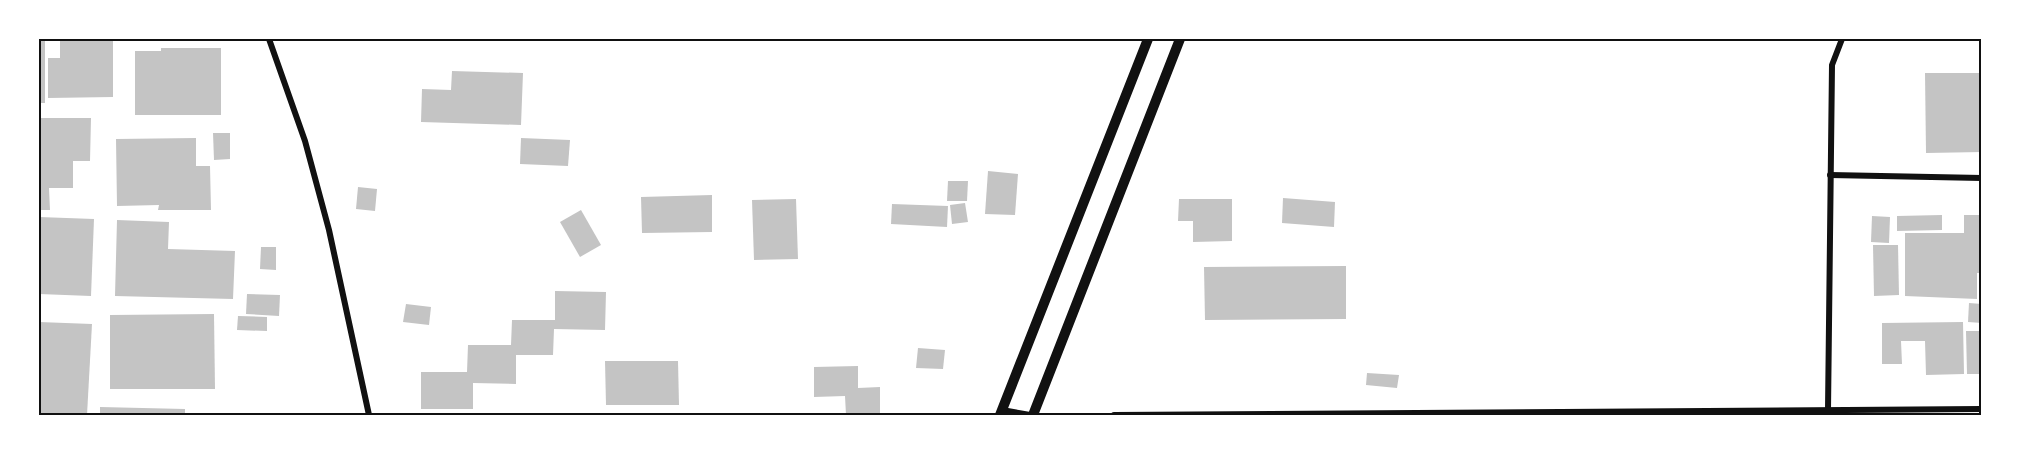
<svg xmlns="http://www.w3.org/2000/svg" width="2021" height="454" font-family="'Asap Condensed',sans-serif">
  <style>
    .building { fill: #c4c4c4 }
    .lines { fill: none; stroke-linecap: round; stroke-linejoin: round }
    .minor { stroke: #111; stroke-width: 6 }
    .tertiary { stroke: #111; stroke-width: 10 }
    .neatline { fill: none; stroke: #111; stroke-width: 2 }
  </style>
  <rect width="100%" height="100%" fill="#fff"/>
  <g class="building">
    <rect x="39" y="39" width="6" height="64"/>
    <path d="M60 39H113V97L48 98V58H60Z"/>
    <path d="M161 48H221V115H135V51H161Z"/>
    <path d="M452 71 523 73 521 125 421 122 422 89 451 90Z"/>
    <path d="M1925 73H1982V152L1926 153Z"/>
    <path d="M39 118H91L90 161H73V188H49L50 210H39Z"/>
    <path d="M213 133H230V159L214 160Z"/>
    <path d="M196 138V166H210L211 210H158L159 205 117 206 116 139Z"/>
    <path d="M521 138 570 140 568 166 520 164Z"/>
    <path d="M988 171 1018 174 1015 215 985 214Z"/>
    <path d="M948 181H968L967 201H947Z"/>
    <path d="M358 187 377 189 375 211 356 209Z"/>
    <path d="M712 195V232L642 233 641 197Z"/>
    <path d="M1283 198 1335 202 1334 227 1282 223Z"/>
    <path d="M796 199 798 259 754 260 752 200Z"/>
    <path d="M1179 199H1232V241L1193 242V221H1178Z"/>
    <path d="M965 203 968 222 952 224 950 205Z"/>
    <path d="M892 204 948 206 947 227 891 224Z"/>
    <path d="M581 210 601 245 580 257 560 222Z"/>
    <path d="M1942 215V230L1897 231V216Z"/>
    <path d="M1964 215H1982V273H1977V299L1905 296V233H1964Z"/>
    <path d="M1872 216 1890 217 1889 243 1871 242Z"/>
    <path d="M39 217 94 219 91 296 39 294Z"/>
    <path d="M117 220 169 222 168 249 235 251 233 299 115 296Z"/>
    <path d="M1873 245H1898L1899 295 1874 296Z"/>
    <path d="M261 247H276V270L260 269Z"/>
    <path d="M1346 266V319L1205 320 1204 267Z"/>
    <path d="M555 291 606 292 605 330 554 329 553 355H516V384L473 383V409H421V372H467L468 345H511L512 320H555Z"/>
    <path d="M247 294 280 295 279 316 246 314Z"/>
    <path d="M1969 303 1982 304V323L1968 322Z"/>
    <path d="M406 304 431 307 429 325 403 322Z"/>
    <path d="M214 314 215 389H110V315Z"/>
    <path d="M238 316 267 317V331L237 330Z"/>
    <path d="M39 322 92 324 87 415H39Z"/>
    <path d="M1963 322 1964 374 1926 375 1925 341H1901L1902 364H1882V323Z"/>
    <path d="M1966 331H1982V374H1967Z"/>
    <path d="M918 348 945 350 943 369 916 368Z"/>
    <path d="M605 361H678L679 405H606Z"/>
    <path d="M858 366V388L880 387V415H846L845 396 814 397V367Z"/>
    <path d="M1367 373 1399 375 1397 388 1366 385Z"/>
    <path d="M100 407 185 409V415H100Z"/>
  </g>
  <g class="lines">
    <g class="minor">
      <path d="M269 39 305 141 329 230 369 415"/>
      <path d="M1830 175 1982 178"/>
      <path d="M1002 410 1030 415"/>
      <path d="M1828 410 1832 65 1842 39"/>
      <path d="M1114 415 1982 409"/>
    </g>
    <g class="tertiary">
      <path d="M1000 415 1148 39"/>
      <path d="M1033 415 1180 39"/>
    </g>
  </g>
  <rect width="2021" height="454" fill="none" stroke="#ffffff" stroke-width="81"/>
  <rect x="40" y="40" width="1940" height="374" class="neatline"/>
</svg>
